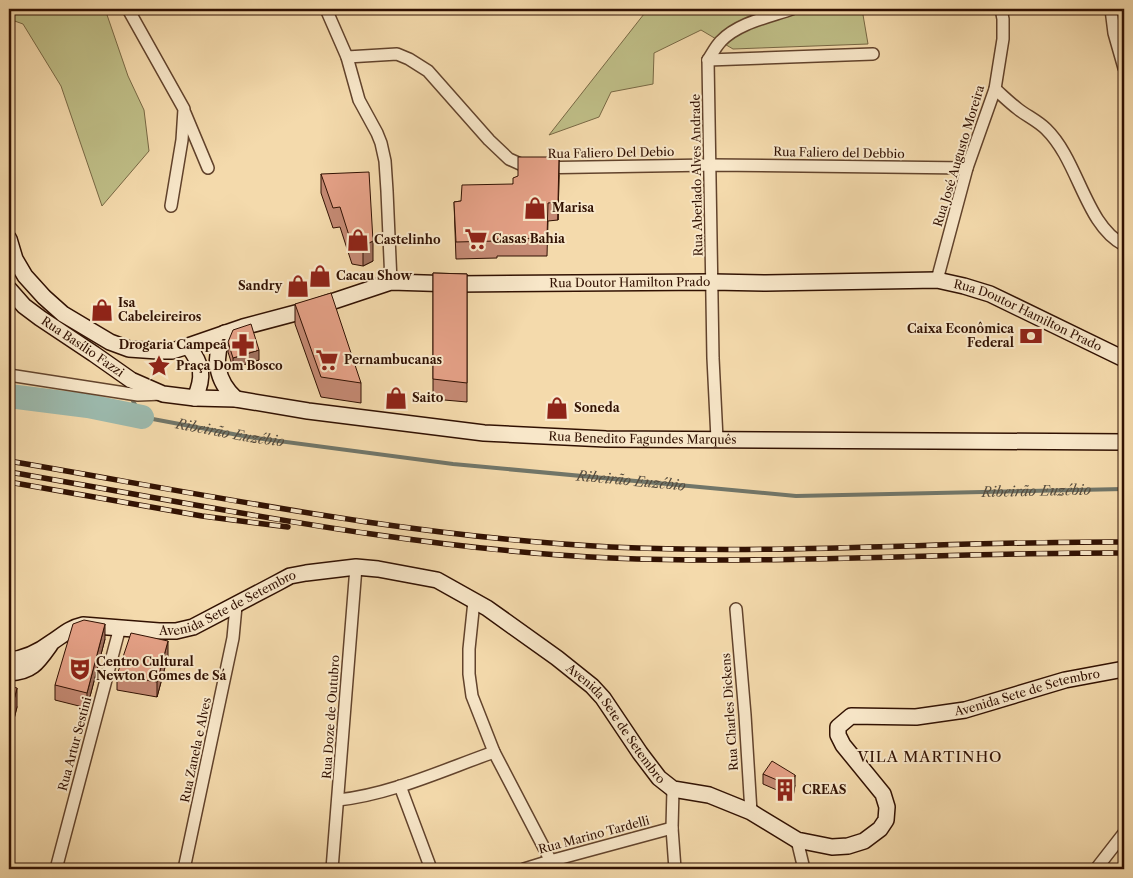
<svg xmlns="http://www.w3.org/2000/svg" width="1133" height="878" font-family="'Libre Caslon Text',serif">
  <style>
    .green { fill: #bfbe87; stroke: #786844 }
    .lines { fill: none; stroke-linecap: round; stroke-linejoin: round }
    .stream { stroke: #717669; stroke-width: 4 }
    .river { stroke: #9cbaae; stroke-width: 24 }
    .minor-casing { stroke: #62432c; stroke-width: 14 }
    .secondary-casing { stroke: #311102; stroke-width: 18 }
    .minor { stroke: #f8e7c9; stroke-width: 11 }
    .secondary { stroke: #f8e7c9; stroke-width: 15 }
    .rail-casing { stroke: #311102; stroke-width: 5.5 }
    .rail { stroke: #f8e7c9; stroke-width: 4; stroke-dasharray: 11; stroke-linecap: butt }
    .wall { fill: #c58a74; stroke: #311102 }
    .shaded-wall { fill: #a0715e; stroke: #311102 }
    .building { fill: #e5a187; stroke: #311102 }
    .labels { text-anchor: middle; stroke-width: 4; stroke-linejoin: round; paint-order: stroke }
    .street-label { font-size: 12px; fill: #311102; stroke: #f8e7c9 }
    .poi-label { font-size: 12px; font-weight: bold; fill: #311102; stroke: #f8e7c9; text-anchor: start }
    .water-label { font-size: 14px; font-style: italic; fill: #564c3e; stroke: #f8e7c9 }
    .quarter-label { font-size: 15px; letter-spacing: 1px; fill: #311102; stroke: #f8e7c9 }
  </style>
  <rect width="100%" height="100%" fill="#f4daac"/>
  <filter id="stains"><feTurbulence type="fractalNoise" baseFrequency=".004" numOctaves="4"/><feColorMatrix values="0 0 0 0 .2 0 0 0 0 .09 0 0 0 0 .02 0 0 0 .5 -.17"/></filter>
  <radialGradient id="worn" r=".72"><stop offset=".6" stop-color="#630" stop-opacity="0"/><stop offset="1" stop-color="#630" stop-opacity=".3"/></radialGradient>
  <g class="green">
    <path d="M9 9H105L128 76 144 110 149 151 102 206 61 86 23 24 9 19Z"/>
    <path d="M644 9H862L868 44 733 49 701 30 654 53 653 84 611 92 599 117 549 135 644 14Z"/>
  </g>
  <g class="lines">
    <path class="stream" id="s1" d="M133 401 142 417 249 437 453 464 796 496 1124 489"/>
    <path class="river" d="M9 396 88 406 142 417"/>
    <defs>
      <g id="minor">
        <path d="M128 9 184 109 182 140 171 206"/>
        <path d="M326 9 347 57 359 100 377 133 381 143 385 161 387 191 391 282"/>
        <path d="M1111 9 1114 33 1124 68"/>
        <path d="M347 57 397 54 409 59 428 71 489 140 509 159 529 168 711 165 967 168"/>
        <path d="M708 60 713 358 717 439"/>
        <path d="M708 60 873 54"/>
        <path d="M708 60C712 54 716 46 721 41 738 23 769 17 792 9"/>
        <path d="M995 89C1003 96 1010 103 1018 109 1027 116 1038 121 1046 129 1079 161 1085 225 1124 245"/>
        <path d="M185 113 208 168"/>
        <path d="M937 280 967 168 995 89 1003 39V19L1001 9"/>
        <path d="M9 375 138 395 163 394"/>
        <path d="M474 601 469 649V674L472 696 494 752 555 869"/>
        <path d="M736 609 745 715 751 812"/>
        <path d="M400 786 431 869"/>
        <path d="M673 789 672 828 675 869"/>
        <path d="M338 800C392 794 443 770 494 752"/>
        <path d="M797 840 804 869"/>
        <path d="M56 869 120 627"/>
        <path d="M184 869 233 638 236 606"/>
        <path d="M332 869 356 567"/>
        <path d="M524 869 550 861 672 828"/>
        <path d="M1096 869 1124 833"/>
      </g>
      <g id="secondary">
        <path id="s2" d="M9 239 15 259 25 276 44 297 63 314 110 342 129 349 158 351H172L188 346 243 327 307 310 391 282 456 284 712 282 766 283 937 280 964 286 990 294 1124 359"/>
        <path id="s3" d="M9 289 24 306 40 318 94 354 131 380 163 394 195 398 236 399 308 411 484 433 606 439 1124 442"/>
        <path d="M225 333C212 357 216 381 236 399"/>
        <path d="M188 346C203 365 204 377 195 398"/>
        <path id="s4" d="M9 660C24 659 40 651 52 642 64 634 70 628 83 625L159 631H176L193 627 277 583 290 576 306 573 356 567 378 569 437 580 487 608 557 658 592 686 603 698 640 753 659 778 673 789 709 795 751 812 797 840 832 847 848 846 864 841 880 829 886 820 887 807 883 794 843 745 838 735V727L851 716 916 717 965 710 1065 680 1124 669"/>
        <path d="M9 673C32 672 38 662 50 645"/>
      </g>
    </defs>
    <use href="#minor" class="minor-casing"/>
    <use href="#secondary" class="secondary-casing"/>
    <use href="#minor" class="minor"/>
    <use href="#secondary" class="secondary"/>
    <defs>
      <g id="rail">
        <path d="M9 461C208 495 408 537 611 547 782 555 953 541 1124 542"/>
        <path d="M9 472C208 506 408 549 611 558 782 565 953 552 1124 553"/>
        <path d="M9 482 202 516 288 527"/>
      </g>
    </defs>
    <use href="#rail" class="rail-casing"/>
    <use href="#rail" class="rail"/>
  </g>
  <g class="wall">
    <path d="M321 174 373 261 363 266 352 264 340 227 333 228 321 193Z"/>
    <path d="M559 175 558 220 548 221 547 256H497V258L456 259 454 202 461 201 513 184Z"/>
    <path d="M433 273 467 274V402L433 399Z"/>
    <path d="M295 304 361 383V403L321 397 295 324Z"/>
    <path d="M228 342 259 360 233 368 228 352Z"/>
    <path d="M105 639 87 708 55 700V685Z"/>
    <path d="M168 656 157 697 117 690V675Z"/>
    <path d="M9 686 17 707 9 739Z"/>
    <path d="M763 774 795 785 793 797 763 784Z"/>
  </g>
  <g class="shaded-wall">
    <path d="M559 157V175L558 220V202Z"/>
    <path d="M373 241V261L363 266V246Z"/>
    <path d="M259 350V360L233 368V358Z"/>
    <path d="M105 624V639L87 708V693Z"/>
    <path d="M168 641V656L157 697V682Z"/>
    <path d="M17 688V707L9 739V720Z"/>
    <path d="M795 775V785L793 797V787Z"/>
  </g>
  <g class="building">
    <path d="M518 157H559L558 202 548 203 547 238 497 239V241L456 242 454 202 461 201 462 185 513 184V178L518 176Z"/>
    <path d="M369 172 373 241 363 246 352 245 340 207 333 208 321 174Z"/>
    <path d="M433 273 467 274V383L433 379Z"/>
    <path d="M331 293 361 383 321 377 295 304Z"/>
    <path d="M251 324 259 350 233 358 228 342 233 330Z"/>
    <path d="M84 620 105 624 87 693 55 685 73 624Z"/>
    <path d="M131 633 168 641 157 682 117 675Z"/>
    <path d="M9 686 17 688 9 720Z"/>
    <path d="M772 761 795 775 793 787 763 774Z"/>
  </g>
  <defs>
    <symbol id="shop-bare" viewBox="-9 -9 18 18"><path d="M-5-2.5h2.3a2.7 3.5 0 0 1 5.4 0H5L5.5 6h-11ZM-1.5-2.5h3a1.5 2.3 0 0 0-3 0Z" fill="#8f2418" stroke="#f8e7c9" stroke-width="2.5" paint-order="stroke"/></symbol>
    <symbol id="supermarket-bare" viewBox="-9 -9 18 18"><path d="M-6-5.5h2.5l.6 2H6L4.5 2H-2.5L-4.4-4H-6ZM-1.5 3.2a1.3 1.3 0 1 0 .1 0ZM3 3.2a1.3 1.3 0 1 0 .1 0Z" fill="#8f2418" stroke="#f8e7c9" stroke-width="2.5" paint-order="stroke"/></symbol>
    <symbol id="bank-bare" viewBox="-9 -9 18 18"><path d="M-6-4H6V4H-6ZM0-2.3a2.3 2.3 0 1 0 0 4.6a2.3 2.3 0 1 0 0-4.6Z" fill="#8f2418" stroke="#f8e7c9" stroke-width="2.5" paint-order="stroke"/></symbol>
    <symbol id="pharmacy-bare" viewBox="-9 -9 18 18"><path d="M-2-6h4v4h4v4h-4v4h-4v-4h-4v-4h4Z" fill="#8f2418" stroke="#f8e7c9" stroke-width="2.5" paint-order="stroke"/></symbol>
    <symbol id="sight-bare" viewBox="-9 -9 18 18"><path d="M0-6L1.8-2.2L6-1.7L2.9 1.2L3.7 5.4L0 3.3L-3.7 5.4L-2.9 1.2L-6-1.7L-1.8-2.2Z" fill="#8f2418" stroke="#f8e7c9" stroke-width="2.5" paint-order="stroke"/></symbol>
    <symbol id="theatre-bare" viewBox="-9 -9 18 18"><path d="M-5-5.5Q0-4 5-5.5V0Q5 5 0 6Q-5 5-5 0ZM-3.3-2.5H-1v1.5H-3.3ZM1-2.5H3.3v1.5H1ZM-2.8 1Q0 5.5 2.8 1Z" fill="#8f2418" stroke="#f8e7c9" stroke-width="2.5" paint-order="stroke"/></symbol>
    <symbol id="building-bare" viewBox="-9 -9 18 18"><path d="M-4-6H4V6H1V3H-1V6H-4ZM-2.5-4.3h1.7v1.8h-1.7ZM.8-4.3h1.7v1.8H.8ZM-2.5-1h1.7V.8h-1.7ZM.8-1h1.7V.8H.8Z" fill="#8f2418" stroke="#f8e7c9" stroke-width="2.5" paint-order="stroke"/></symbol>
  </defs>
  <g fill-rule="evenodd">
    <use href="#shop-bare" x="519" y="192" width="32" height="32"/>
    <use href="#supermarket-bare" x="460" y="223" width="32" height="32"/>
    <use href="#shop-bare" x="342" y="224" width="32" height="32"/>
    <use href="#shop-bare" x="304" y="260" width="32" height="32"/>
    <use href="#shop-bare" x="282" y="270" width="32" height="32"/>
    <use href="#shop-bare" x="86" y="294" width="32" height="32"/>
    <use href="#bank-bare" x="1015" y="320" width="32" height="32"/>
    <use href="#pharmacy-bare" x="227" y="329" width="32" height="32"/>
    <use href="#supermarket-bare" x="311" y="344" width="32" height="32"/>
    <use href="#sight-bare" x="143" y="350" width="32" height="32"/>
    <use href="#shop-bare" x="380" y="382" width="32" height="32"/>
    <use href="#shop-bare" x="541" y="392" width="32" height="32"/>
    <use href="#theatre-bare" x="64" y="653" width="32" height="32"/>
    <use href="#building-bare" x="769" y="774" width="32" height="32"/>
  </g>
  <g class="labels">
    <g class="street-label">
      <text transform="translate(611 153) rotate(-1)" y="4">Rua Faliero Del Debio</text>
      <text transform="translate(839 153) rotate(1)" y="4">Rua Faliero del Debbio</text>
      <text transform="translate(959 156) rotate(-73)" y="4">Rua José Augusto Moreira</text>
      <text transform="translate(697 175) rotate(-91)" y="4">Rua Aberlado Alves Andrade</text>
      <text dy="4" stroke="none"><textPath href="#s2" startOffset="681">Rua Doutor Hamilton Prado</textPath></text>
      <text dy="4" stroke="none"><textPath href="#s2" startOffset="1086">Rua Doutor Hamilton Prado</textPath></text>
      <text dy="4" stroke="none"><textPath href="#s3" startOffset="94">Rua Basílio Fazzi</textPath></text>
      <text dy="4" stroke="none"><textPath href="#s3" startOffset="670">Rua Benedito Fagundes Marquês</textPath></text>
      <text dy="4" stroke="none"><textPath href="#s4" startOffset="234">Avenida Sete de Setembro</textPath></text>
      <text dy="4" stroke="none"><textPath href="#s4" startOffset="1312">Avenida Sete de Setembro</textPath></text>
      <text transform="translate(730 712) rotate(-94)" y="4">Rua Charles Dickens</text>
      <text transform="translate(331 717) rotate(-86)" y="4">Rua Doze de Outubro</text>
      <text dy="4" stroke="none"><textPath href="#s4" startOffset="684">Avenida Sete de Setembro</textPath></text>
      <text transform="translate(75 744) rotate(-75)" y="4">Rua Artur Sestini</text>
      <text transform="translate(196 750) rotate(-78)" y="4">Rua Zanela e Alves</text>
      <text transform="translate(594 835) rotate(-15)" y="4">Rua Marino Tardelli</text>
    </g>
    <g class="poi-label">
      <text x="552" y="212">Marisa</text>
      <text x="492" y="243">Casas Bahia</text>
      <text x="374" y="244">Castelinho</text>
      <text x="336" y="280">Cacau Show</text>
      <text x="282" y="290" text-anchor="end">Sandry</text>
      <text x="118" y="307">Isa<tspan x="118" dy="14">Cabeleireiros</tspan></text>
      <text x="1014" y="333" text-anchor="end">Caixa Econômica<tspan x="1014" dy="14">Federal</tspan></text>
      <text x="227" y="349" text-anchor="end">Drogaria Campeã</text>
      <text x="344" y="364">Pernambucanas</text>
      <text x="176" y="370">Praça Dom Bosco</text>
      <text x="412" y="402">Saito</text>
      <text x="574" y="412">Soneda</text>
      <text x="96" y="666">Centro Cultural<tspan x="96" dy="14">Newton Gomes de Sá</tspan></text>
      <text x="802" y="794">CREAS</text>
    </g>
    <g class="water-label">
      <text dy="5" stroke="none"><textPath href="#s1" startOffset="108">Ribeirão Euzébio</textPath></text>
      <text dy="5" stroke="none"><textPath href="#s1" startOffset="512">Ribeirão Euzébio</textPath></text>
      <text dy="5" stroke="none"><textPath href="#s1" startOffset="918">Ribeirão Euzébio</textPath></text>
    </g>
    <g class="quarter-label">
      <text x="930" y="762">VILA MARTINHO</text>
    </g>
  </g>
  <rect width="1133" height="878" fill="none" stroke="#f4daac" stroke-width="30"/>
  <rect x="10" y="10" width="1113" height="858" fill="none" stroke="#311102" stroke-width="2.5"/>
  <rect x="15" y="15" width="1103" height="848" fill="none" stroke="#311102"/>
  <rect width="100%" height="100%" filter="url(#stains)"/>
  <rect width="100%" height="100%" fill="url(#worn)"/>
</svg>
